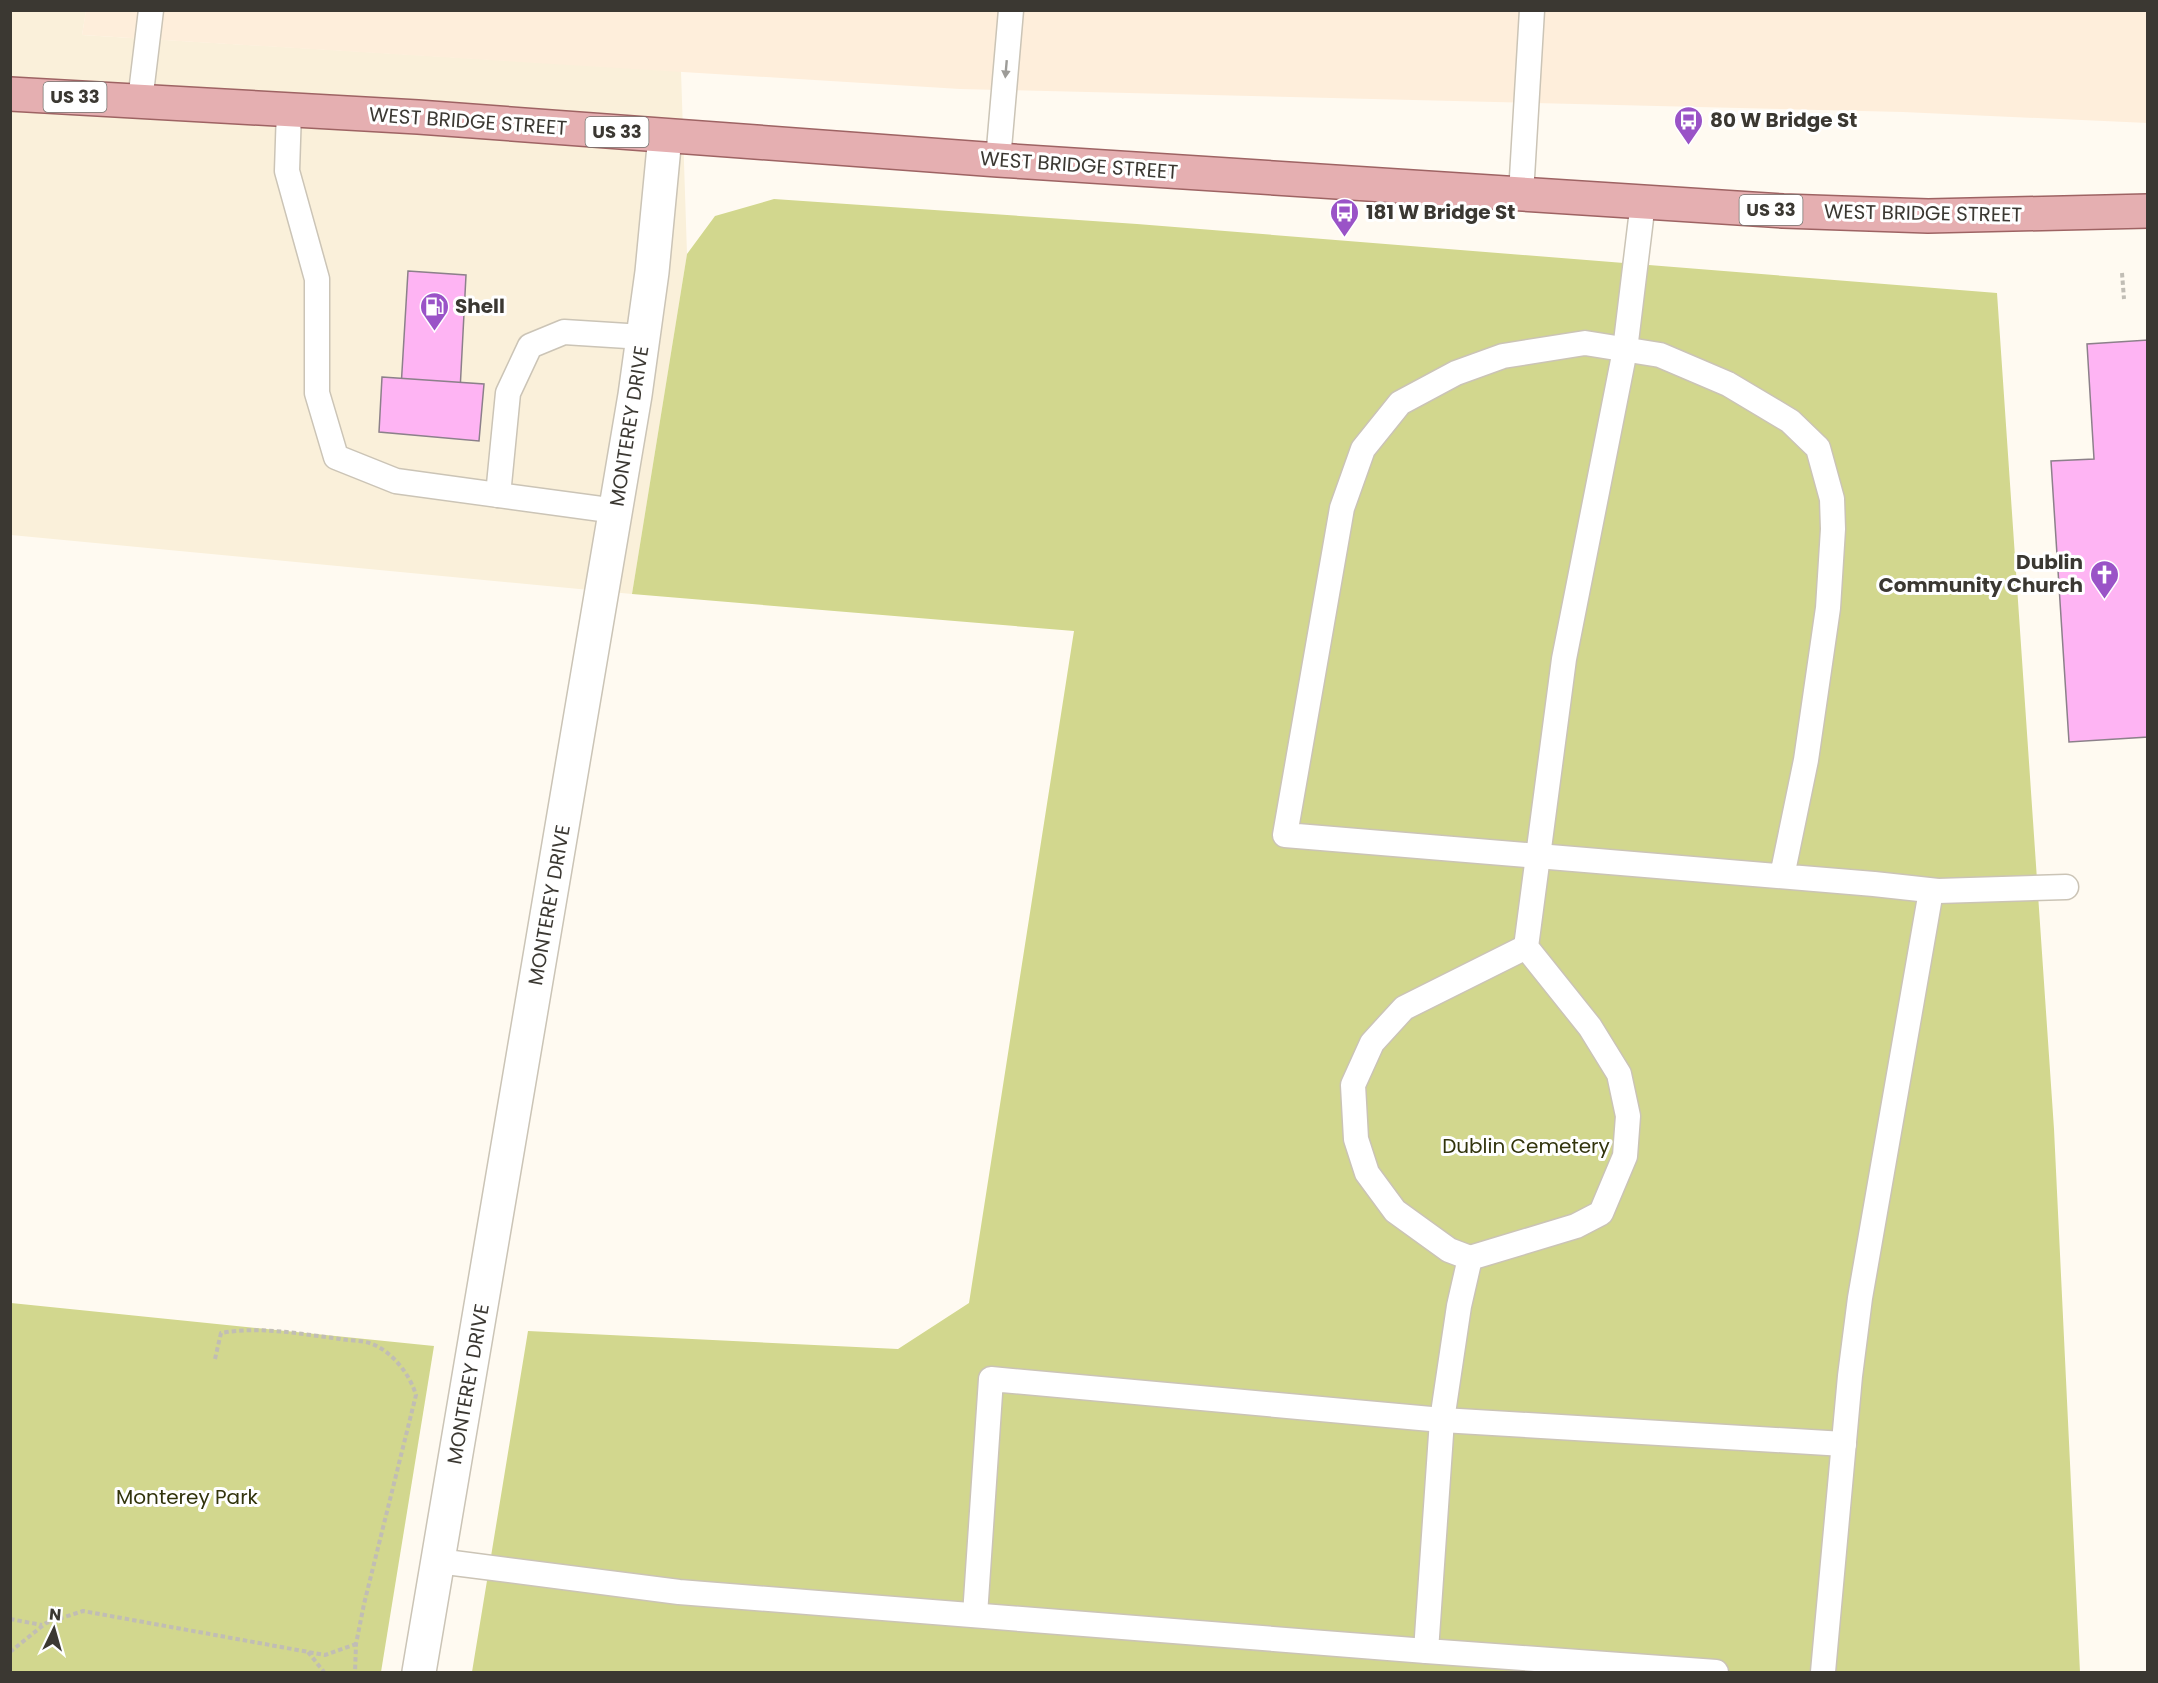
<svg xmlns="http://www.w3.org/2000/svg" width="2158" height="1683" font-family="Poppins,sans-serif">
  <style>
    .commercial { fill: #faf0da }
    .education { fill: #feeedb }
    .green { fill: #d2d78e }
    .building { fill: #feb4f3; stroke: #8c808a; stroke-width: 1.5 }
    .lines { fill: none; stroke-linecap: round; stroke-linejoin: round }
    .service-casing { stroke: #cbc4b6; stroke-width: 27 }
    .tertiary-casing { stroke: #cbc4b6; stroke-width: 36 }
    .primary-casing { stroke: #9e6363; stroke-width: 36 }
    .path { stroke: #c1bdb5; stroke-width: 4; stroke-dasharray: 4.5 3; stroke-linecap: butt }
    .service { stroke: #fff; stroke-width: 24 }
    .tertiary { stroke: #fff; stroke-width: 33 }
    .primary { stroke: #e5afb1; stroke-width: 33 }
    .oneway { fill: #9d9c98 }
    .labels { text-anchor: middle; stroke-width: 6; stroke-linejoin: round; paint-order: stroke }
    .shield { fill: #fff; stroke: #767470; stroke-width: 1.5 }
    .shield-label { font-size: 18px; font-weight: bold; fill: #3b3832 }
    .poi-label { font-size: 20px; font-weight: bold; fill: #3b3832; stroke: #fff; text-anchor: start }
    .street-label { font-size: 20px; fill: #3b3832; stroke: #fff }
    .park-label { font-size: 20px; fill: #32340c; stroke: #fff }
  </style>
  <rect width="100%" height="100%" fill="#fffaf1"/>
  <path class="commercial" d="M10 11H86L82 35 681 71 687 254 632 594 11 535Z"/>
  <path class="education" d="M86 10H2147L2148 123 1903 112 960 89 82 35Z"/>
  <g class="green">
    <path d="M774 199 1137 224 1997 293 2054 1129 2080 1672H472L528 1331 898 1349 969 1303 1074 631 632 594 687 254 715 216Z"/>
    <path d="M11 1303 434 1346 381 1672H11Z"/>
  </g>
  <g class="building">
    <path d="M408 271 466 275 460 391 401 388Z"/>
    <path d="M2148 340V737L2069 742 2051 461 2094 459 2087 344Z"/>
    <path d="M382 377 484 384 479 441 379 432Z"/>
  </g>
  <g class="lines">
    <defs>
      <g id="service">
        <path d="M140 101 151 10"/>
        <path d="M289 110 287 171 317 279V393L336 457 396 481 616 511"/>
        <path d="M998 160 1011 10"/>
        <path d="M1521 194 1532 10"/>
        <path d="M1643 202 1625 350 1564 659 1526 947 1590 1027 1619 1074 1628 1116 1625 1156 1601 1213 1576 1226 1470 1258 1459 1306 1442 1420 1426 1651 1716 1672"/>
        <path d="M498 495 508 393 530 346 564 332 643 337"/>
        <path d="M1782 876 1806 760 1828 608 1833 529 1832 499 1818 448 1790 421 1728 384 1660 355 1585 343 1503 356 1456 373 1400 403 1363 449 1342 508 1285 835 1874 884 1938 891 2066 887"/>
        <path d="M1470 1258 1449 1250 1395 1211 1367 1173 1356 1139 1353 1085 1372 1043 1404 1008 1526 947"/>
        <path d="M438 1561 679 1592 1426 1651"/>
        <path d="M975 1615 991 1379 1442 1420 1844 1444"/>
        <path d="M1823 1672 1850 1376 1860 1298 1931 891"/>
      </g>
      <path id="tertiary" d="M419 1672 635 395 652 272 665 136"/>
      <path id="primary" d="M10 94 418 117 998 160 1783 211 1928 216 2148 211"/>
    </defs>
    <use href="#service" class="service-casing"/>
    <use href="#tertiary" class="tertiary-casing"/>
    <use href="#primary" class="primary-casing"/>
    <g class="path">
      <path d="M2122 273 2124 299"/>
      <path d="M215 1359 221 1333C259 1326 302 1334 340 1339 350 1341 363 1340 372 1344 393 1352 410 1375 416 1395L364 1604 356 1644 355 1672"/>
      <path d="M10 1619 42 1625"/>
      <path d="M10 1652 46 1623 83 1611 325 1655 356 1644"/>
      <path d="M308 1652 324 1672"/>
    </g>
    <use href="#service" class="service"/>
    <use href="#tertiary" class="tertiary"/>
    <use href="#primary" class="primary"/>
  </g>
  <defs><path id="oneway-solid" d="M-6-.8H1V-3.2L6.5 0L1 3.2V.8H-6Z" transform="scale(1.5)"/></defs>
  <use class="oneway" href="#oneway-solid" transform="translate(1006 69) rotate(95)"/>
  <defs>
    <symbol id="bus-pin" viewBox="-11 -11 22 30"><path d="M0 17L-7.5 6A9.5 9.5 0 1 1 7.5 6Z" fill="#9a53c7" stroke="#fff"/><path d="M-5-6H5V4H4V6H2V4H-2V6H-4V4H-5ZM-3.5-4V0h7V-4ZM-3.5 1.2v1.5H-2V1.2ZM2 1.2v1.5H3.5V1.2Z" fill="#fff"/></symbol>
    <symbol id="fuel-pin" viewBox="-11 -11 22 30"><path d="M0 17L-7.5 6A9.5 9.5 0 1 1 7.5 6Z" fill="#9a53c7" stroke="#fff"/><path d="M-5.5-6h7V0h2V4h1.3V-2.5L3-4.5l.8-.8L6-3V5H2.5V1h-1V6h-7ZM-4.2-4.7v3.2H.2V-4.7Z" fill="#fff"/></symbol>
    <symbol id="church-pin" viewBox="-11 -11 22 30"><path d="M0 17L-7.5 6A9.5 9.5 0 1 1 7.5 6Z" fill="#9a53c7" stroke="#fff"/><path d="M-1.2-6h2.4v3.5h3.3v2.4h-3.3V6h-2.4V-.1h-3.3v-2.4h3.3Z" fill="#fff"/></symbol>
  </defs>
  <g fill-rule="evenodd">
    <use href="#bus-pin" x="1672" y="104" width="33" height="45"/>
    <use href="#bus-pin" x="1328" y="196" width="33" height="45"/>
    <use href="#fuel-pin" x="418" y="290" width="33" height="45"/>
    <use href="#church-pin" x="2088" y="558" width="33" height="45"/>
  </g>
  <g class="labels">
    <g class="shield">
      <rect x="43.5" y="82" width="63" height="30" rx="4.5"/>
      <rect x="585.5" y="117" width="63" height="30" rx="4.5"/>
      <rect x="1739.5" y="195" width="63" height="30" rx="4.5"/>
    </g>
    <g class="shield-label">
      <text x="75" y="103">US 33</text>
      <text x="617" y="138">US 33</text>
      <text x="1771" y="216">US 33</text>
    </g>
    <g class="poi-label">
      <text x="1710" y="127">80 W Bridge St</text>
      <text x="1366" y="219">181 W Bridge St</text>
      <text x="455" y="313">Shell</text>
      <text x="2083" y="569" text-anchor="end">Dublin<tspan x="2083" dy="23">Community Church</tspan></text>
    </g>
    <g class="street-label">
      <text transform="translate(468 121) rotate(4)" y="7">WEST BRIDGE STREET</text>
      <text transform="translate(1079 165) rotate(4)" y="7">WEST BRIDGE STREET</text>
      <text transform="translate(1923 213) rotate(1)" y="7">WEST BRIDGE STREET</text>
      <text transform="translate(629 426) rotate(-81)" y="7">MONTEREY DRIVE</text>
      <text transform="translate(549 905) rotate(-80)" y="7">MONTEREY DRIVE</text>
      <text transform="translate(468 1384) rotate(-80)" y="7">MONTEREY DRIVE</text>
    </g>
    <g class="park-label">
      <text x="1526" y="1153">Dublin Cemetery</text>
      <text x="187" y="1504">Monterey Park</text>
    </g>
  </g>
  <rect width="2158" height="1683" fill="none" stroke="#3b3832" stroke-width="24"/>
  <g transform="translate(54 1629) rotate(5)" stroke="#ffffff" stroke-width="4.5" paint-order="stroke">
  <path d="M0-4.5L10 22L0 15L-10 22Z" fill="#3b3832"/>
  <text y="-9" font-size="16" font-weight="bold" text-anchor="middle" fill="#3b3832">N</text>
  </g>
</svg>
